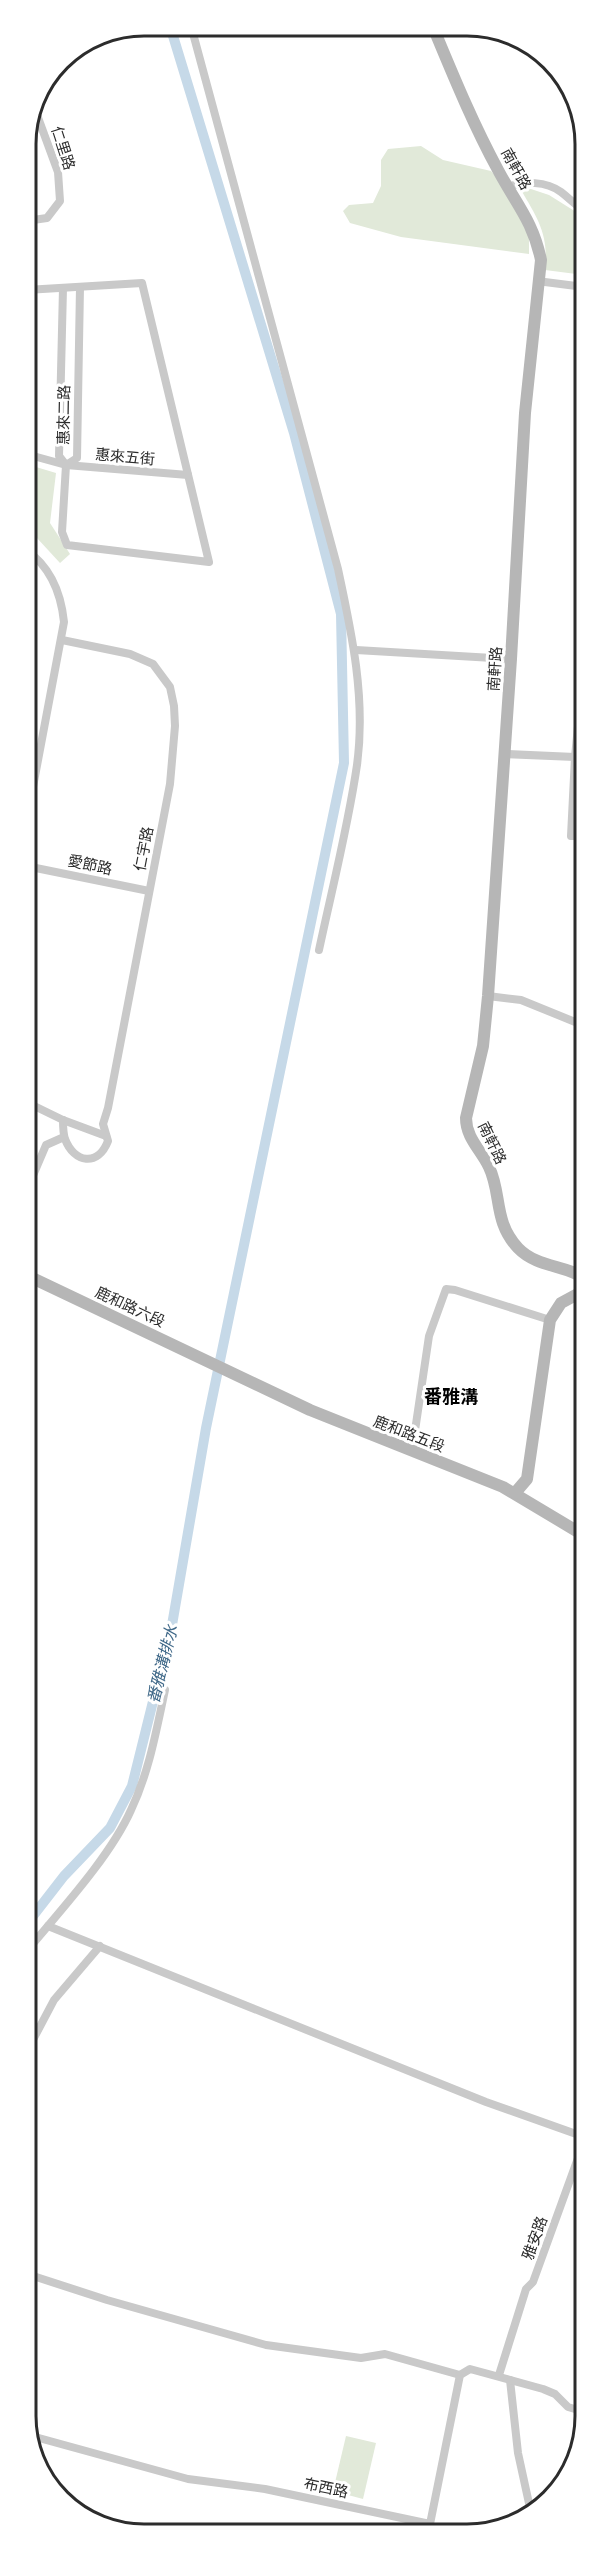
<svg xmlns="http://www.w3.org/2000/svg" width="611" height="2560" font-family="'DM Sans','Noto Sans TC',sans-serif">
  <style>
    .green { fill: #e1e9d9 }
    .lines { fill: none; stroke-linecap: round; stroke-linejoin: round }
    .canal { stroke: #c6d9e8; stroke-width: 10 }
    .street { stroke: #c9c9c9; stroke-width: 8 }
    .secondary { stroke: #b6b6b6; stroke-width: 12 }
    .labels { text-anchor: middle; stroke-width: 6; stroke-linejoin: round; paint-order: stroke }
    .street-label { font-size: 15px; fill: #2c2c2c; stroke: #fff }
    .water-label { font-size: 16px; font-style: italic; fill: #3f6888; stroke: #fff }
    .quarter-label { font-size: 18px; font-weight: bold; fill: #000; stroke: #fff }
    .rim { fill: none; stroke: #2c2c2c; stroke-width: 3 }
  </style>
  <rect width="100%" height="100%" fill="#fff"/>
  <g class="green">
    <path d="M421 146 443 160 491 171 500 181 529 231V254L401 237 350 223 343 211 349 205 373 203 381 186V160L388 149Z"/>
    <path d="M531 189 549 195 584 217V275L545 270C549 235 538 219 521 190Z"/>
    <path d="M26 464 56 473 50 523 70 554 60 563 37 538 26 535Z"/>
    <path d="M346 2436 376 2443 363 2499 333 2491Z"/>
  </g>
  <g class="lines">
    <path class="canal" d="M26 1925 64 1876 110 1828 132 1786 172 1625 206 1428 344 763 341 614 294 433 170 26"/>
    <g class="street">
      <path d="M191 26 338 569C352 634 366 699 357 765 348 827 332 889 319 950"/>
      <path d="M508 187C524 181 546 181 561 192 569 198 575 205 584 210"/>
      <path d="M26 221 47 218 60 201 58 172 33 104"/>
      <path d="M537 281 584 287"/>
      <path d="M63 288 59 456 66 465"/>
      <path d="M26 290 142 283 209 562 67 545 62 532 66 465"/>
      <path d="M26 454 66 465 188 475"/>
      <path d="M66 465 77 458 80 287"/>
      <path d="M26 550C51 567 61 593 64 622L26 824"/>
      <path d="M62 640 130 654 153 664 170 687 174 706 175 726 170 784 108 1108 103 1124 108 1141C98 1167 74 1163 65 1139 63 1133 63 1126 63 1120"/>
      <path d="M356 650 511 659"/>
      <path d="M585 686 582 685 575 757 571 836H585"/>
      <path d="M505 754 575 757"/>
      <path d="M26 866 149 891"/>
      <path d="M488 996 521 1000 585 1026"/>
      <path d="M26 1102 63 1120 106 1136"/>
      <path d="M26 1192 46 1145 64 1137"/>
      <path d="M412 1451 429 1336 446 1289 455 1290 550 1320"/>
      <path d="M48 1926 486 2102 579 2135"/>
      <path d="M26 1952C60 1911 110 1857 131 1810 149 1772 156 1732 165 1690"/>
      <path d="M26 2053 54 2000 100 1946"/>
      <path d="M27 2274 107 2300 266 2345 361 2358 385 2354 460 2375"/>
      <path d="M499 2375 526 2289 533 2282 582 2147 579 2135 585 2107"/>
      <path d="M510 2380 518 2453 530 2508"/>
      <path d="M28 2435 188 2479 265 2489 430 2524 460 2375 470 2369 543 2389 555 2394 568 2407 585 2412"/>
      <path d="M429 2533 430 2524"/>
    </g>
    <g class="secondary">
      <path d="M433 27C453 75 473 124 498 170 516 204 533 221 541 260L525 413 511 659 488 996 483 1046 466 1118C466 1138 481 1150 489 1167 502 1194 493 1221 518 1248 537 1268 568 1265 585 1279"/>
      <path d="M26 1275 310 1410 503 1487 585 1536"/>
      <path d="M515 1493 527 1479 550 1320 561 1303 585 1290"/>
    </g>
  </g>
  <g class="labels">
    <g class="street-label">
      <text transform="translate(63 148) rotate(72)" y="5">仁里路</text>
      <text transform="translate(516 169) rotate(61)" y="5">南軒路</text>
      <text transform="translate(64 415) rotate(-89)" y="5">惠來二路</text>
      <text transform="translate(125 457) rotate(5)" y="5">惠來五街</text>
      <text transform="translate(495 669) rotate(-86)" y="5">南軒路</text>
      <text transform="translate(144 849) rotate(-79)" y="5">仁宇路</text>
      <text transform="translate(90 865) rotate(12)" y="5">愛節路</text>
      <text transform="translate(492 1143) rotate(64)" y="5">南軒路</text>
      <text transform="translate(130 1307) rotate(25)" y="5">鹿和路六段</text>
      <text transform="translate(409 1434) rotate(21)" y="5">鹿和路五段</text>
      <text transform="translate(535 2238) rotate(-70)" y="5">雅安路</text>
      <text transform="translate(326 2488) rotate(12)" y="5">布西路</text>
    </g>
    <g class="water-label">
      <text transform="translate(162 1664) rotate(-76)" y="6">番雅溝排水</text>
    </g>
    <g class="quarter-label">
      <text x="451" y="1403">番雅溝</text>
    </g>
  </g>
  <path d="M0 0H611V2560H0ZM144 36H467A108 108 0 0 1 575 144V2416A108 108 0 0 1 467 2524H144A108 108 0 0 1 36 2416V144A108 108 0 0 1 144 36Z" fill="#fff" fill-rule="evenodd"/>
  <path class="rim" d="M144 36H467A108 108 0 0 1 575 144V2416A108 108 0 0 1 467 2524H144A108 108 0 0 1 36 2416V144A108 108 0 0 1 144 36Z"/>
</svg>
